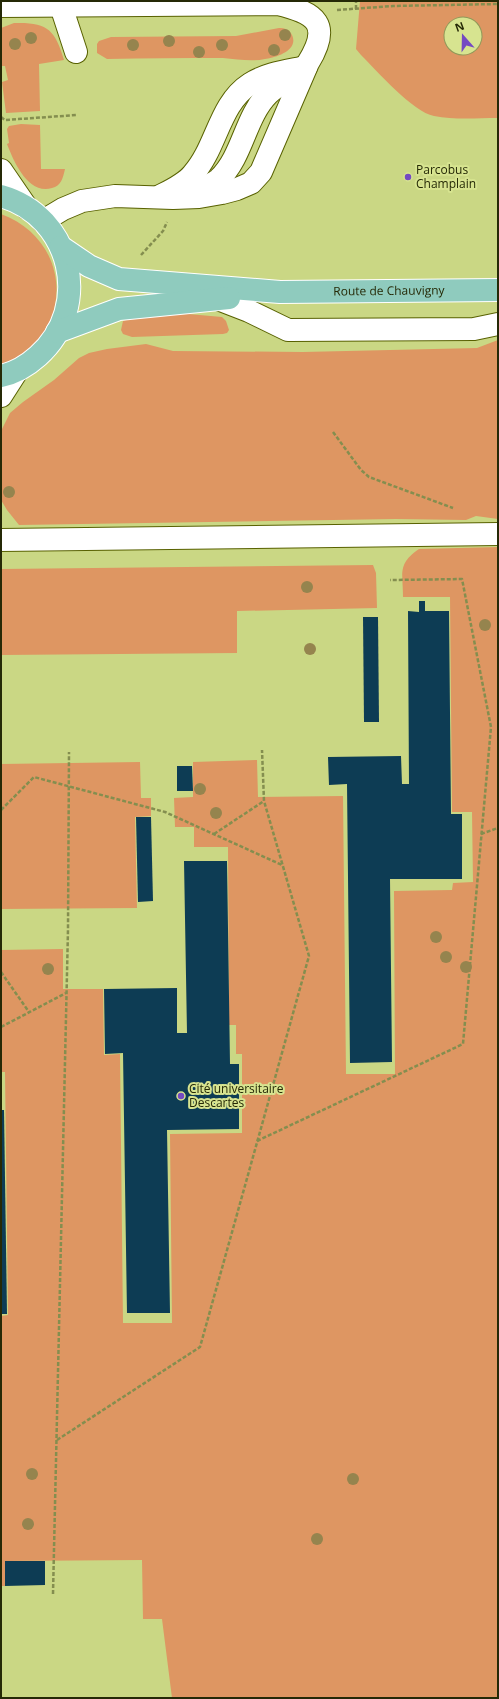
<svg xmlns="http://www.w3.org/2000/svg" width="499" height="1699" font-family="'Open Sans',sans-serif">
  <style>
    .green { fill: #de9662; fill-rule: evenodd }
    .building { fill: #0d3c54 }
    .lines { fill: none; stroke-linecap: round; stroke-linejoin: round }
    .minor-casing { stroke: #586100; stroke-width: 24 }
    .major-casing { stroke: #fff; stroke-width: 24 }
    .path { stroke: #848e4f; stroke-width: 2.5; stroke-dasharray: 4 2; stroke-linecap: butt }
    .minor { stroke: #fff; stroke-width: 22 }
    .major { stroke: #8fcbbe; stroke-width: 22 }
    .tree { fill: #95844e }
    .poi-dot { fill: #7449c2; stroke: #d7e490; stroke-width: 1.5 }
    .labels { text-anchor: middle; stroke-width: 4; stroke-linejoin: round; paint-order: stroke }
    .poi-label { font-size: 12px; fill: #252906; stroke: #d7e490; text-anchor: start }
    .street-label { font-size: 12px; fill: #252906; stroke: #d7e490 }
  </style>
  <rect width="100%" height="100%" fill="#cad784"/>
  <g class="green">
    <path d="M360 1H498V118C477 118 454 120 434 116 413 112 377 71 361 55L356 49ZM451 24H475V48H451Z"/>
    <path d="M14 23C47 22 55 29 64 60L39 64 40 111 6 113 2 82 8 80 5 66H2L1 60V28Z"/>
    <path d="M279 28C288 27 295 35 293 43 291 53 273 58 265 59 251 62 237 59 223 58 184 58 145 58 107 59L97 53V44L99 41 111 37 236 36Z"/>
    <path d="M21 124 40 125 41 169H65C63 178 61 186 52 188 28 195 14 162 7 144L9 143 7 129 9 126Z"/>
    <path d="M1 214C61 236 75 306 30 351 23 358 10 362 1 367Z"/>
    <path d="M188 314 222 317 226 321 229 330 227 333 223 334 132 337 123 334 121 330 123 321 139 316Z"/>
    <path d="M498 340V519L476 516 466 520 396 519 19 525 7 510 1 500V431L10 413 23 402 54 380 79 358 89 353 107 349 146 344 173 351 303 352 477 348Z"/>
    <path d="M498 547V1698H172L162 1619H143L142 1560 5 1561V1586H1V1316L8 1315 5 1072H1V950L63 949V989H103L104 1055 120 1054 123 1323H172L170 1134 242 1133V1054H236V1025H229L228 847H194V827H175L174 798 193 797V762L257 760 258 797 343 796 346 1074H395L394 891 452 890 453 883 473 882 472 812H452L450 597H403C403 573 397 564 419 549Z"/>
    <path d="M373 565 376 573 377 608 237 611V653L1 655V569Z"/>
    <path d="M140 762 141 798H151V816L135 817 137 908 1 909V764Z"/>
  </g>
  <g class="building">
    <path d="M419 601H425V611H449L451 814H462V879H390L392 1062 350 1063 347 784 329 785 328 757 401 756 402 784H409L408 611 419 612Z"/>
    <path d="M363 617H378L379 722H364Z"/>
    <path d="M177 766H192L193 791H177Z"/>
    <path d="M136 817H151L153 901 138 902Z"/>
    <path d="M184 861H227L230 1064H239V1129L167 1130 170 1313H127L123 1053 105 1054 104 989 177 988V1033H187Z"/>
    <path d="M1 1110H4L7 1314H1Z"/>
    <path d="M5 1561H45V1585L5 1586Z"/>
  </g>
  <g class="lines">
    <defs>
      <g id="minor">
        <path d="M1 6 278 4C316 13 332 24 308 63L261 172 251 183 237 189 222 193 199 197 173 198 115 196 82 201 63 209 43 221"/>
        <path d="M61 6 76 52"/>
        <path d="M1 170 27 208"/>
        <path d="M194 191C202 188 212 185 219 179 243 156 245 117 268 94 277 85 289 79 298 73"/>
        <path d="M160 196C172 190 185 184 193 174 217 147 219 104 250 84 267 73 287 71 306 67"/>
        <path d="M218 299 249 311 288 330 474 329 498 324"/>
        <path d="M1 396 17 371"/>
        <path d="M1 540 498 534"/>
      </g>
      <g id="major">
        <path d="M1 196C72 216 93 307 38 356 28 365 15 373 1 376"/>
        <path id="s1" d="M61 247 89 266 119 279 280 292 498 290"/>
        <path d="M57 332 119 309 229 298"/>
      </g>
    </defs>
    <use href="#minor" class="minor-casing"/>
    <use href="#major" class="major-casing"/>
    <g class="path">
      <path d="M356 9V1"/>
      <path d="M337 10 393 6 498 4"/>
      <path d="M1 117 5 120 77 115"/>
      <path d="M141 255 163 231 167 222"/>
      <path d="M333 432 361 470 369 477 453 508"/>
      <path d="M1 810 34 777 165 812 282 865"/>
      <path d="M214 834 264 801"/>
      <path d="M481 834 498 828"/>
      <path d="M1 972 29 1012"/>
      <path d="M1 1027 66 993"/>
      <path d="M257 1141 463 1044 491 727 462 579 390 580"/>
      <path d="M57 1440 200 1347 309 956 264 801 262 750"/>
      <path d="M53 1594 68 929 69 752"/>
    </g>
    <use href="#minor" class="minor"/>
    <use href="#major" class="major"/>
  </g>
  <g class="tree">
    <circle cx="285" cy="35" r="6"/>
    <circle cx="31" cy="38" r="6"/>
    <circle cx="169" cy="41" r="6"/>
    <circle cx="15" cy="44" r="6"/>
    <circle cx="133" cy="45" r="6"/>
    <circle cx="222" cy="45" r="6"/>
    <circle cx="274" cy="50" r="6"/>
    <circle cx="199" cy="52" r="6"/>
    <circle cx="9" cy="492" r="6"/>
    <circle cx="307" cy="587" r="6"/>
    <circle cx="485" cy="625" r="6"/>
    <circle cx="310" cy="649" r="6"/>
    <circle cx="200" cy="789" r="6"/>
    <circle cx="216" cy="813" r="6"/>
    <circle cx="436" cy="937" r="6"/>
    <circle cx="446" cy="957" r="6"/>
    <circle cx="466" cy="967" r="6"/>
    <circle cx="48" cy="969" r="6"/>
    <circle cx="32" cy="1474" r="6"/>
    <circle cx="353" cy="1479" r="6"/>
    <circle cx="28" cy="1524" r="6"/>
    <circle cx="317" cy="1539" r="6"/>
  </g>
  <g class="poi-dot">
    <circle cx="408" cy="177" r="4"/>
    <circle cx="181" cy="1096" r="4"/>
  </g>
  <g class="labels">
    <g class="poi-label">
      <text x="416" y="174">Parcobus<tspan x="416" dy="14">Champlain</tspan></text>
      <text x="189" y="1093">Cité universitaire<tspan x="189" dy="14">Descartes</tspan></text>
    </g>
    <g class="street-label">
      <text dy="4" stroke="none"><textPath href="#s1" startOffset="337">Route de Chauvigny</textPath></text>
    </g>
  </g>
  <rect width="499" height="1699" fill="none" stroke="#252906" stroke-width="4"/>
  <g transform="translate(463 36) rotate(340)"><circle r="19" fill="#d7e490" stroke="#909959"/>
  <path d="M0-3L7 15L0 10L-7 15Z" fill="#7449c2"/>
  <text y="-6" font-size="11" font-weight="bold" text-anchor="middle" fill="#252906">N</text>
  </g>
</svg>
